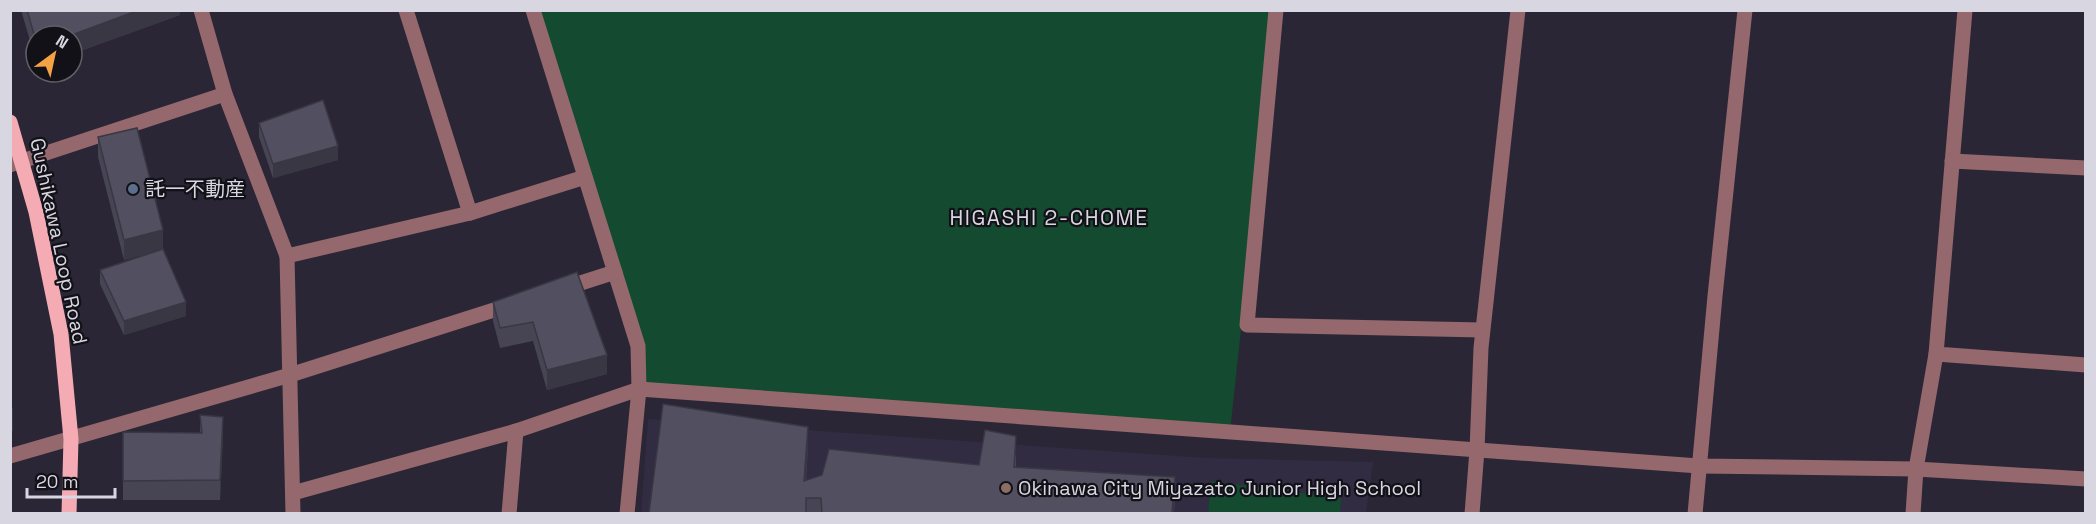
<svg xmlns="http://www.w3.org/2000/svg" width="2096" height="524" font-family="'Space Grotesk','Noto Sans JP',sans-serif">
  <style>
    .built { fill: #312c42 }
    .green { fill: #134a30 }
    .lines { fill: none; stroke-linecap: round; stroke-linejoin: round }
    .minor { stroke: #94686c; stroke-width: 15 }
    .major { stroke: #f5abb4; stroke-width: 15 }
    .wall { fill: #474453 }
    .shaded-wall { fill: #393743 }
    .building { fill: #524f60; stroke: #393743; stroke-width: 1.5 }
    .service-dot { fill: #5c6f8a; stroke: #121118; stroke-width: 2 }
    .education-dot { fill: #8d6e63; stroke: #121118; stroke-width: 2 }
    .labels { text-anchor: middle; stroke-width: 4.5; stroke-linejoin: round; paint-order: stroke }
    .poi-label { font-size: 20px; fill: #d8d6e0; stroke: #121118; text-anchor: start }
    .street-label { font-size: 20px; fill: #d8d6e0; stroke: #121118 }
    .neighbourhood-label { font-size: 21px; letter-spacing: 1.5px; fill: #d8d6e0; stroke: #121118 }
  </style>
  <rect width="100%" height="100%" fill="#2a2636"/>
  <path class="built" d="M648 419 1206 458 1373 462 1366 513 641 514Z"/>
  <g class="green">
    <path d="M538 10 1275 11 1230 432 639 389 638 346Z"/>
    <path d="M1211 481 1341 498 1340 513H1208Z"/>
  </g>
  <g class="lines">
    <g class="minor">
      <path d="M201 10 225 94 287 256"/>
      <path d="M533 10 638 346 639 389 627 514"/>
      <path d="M1276 10 1247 325 1482 330"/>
      <path d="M1965 10 1936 354 2086 365"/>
      <path d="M1952 161 2086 168"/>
      <path d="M10 165 225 94"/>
      <path d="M470 213 585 177"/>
      <path d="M562 289 615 272"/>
      <path d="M516 431 639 389 1699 466 1916 469 2086 479"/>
      <path d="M10 456 290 375 510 305"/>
      <path d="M293 493 516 431 509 514"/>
      <path d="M293 514 287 256 470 213 406 10"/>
      <path d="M1472 514 1477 450 1481 348 1518 10"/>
      <path d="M1695 514 1715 296 1745 10"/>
      <path d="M1913 514 1916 469 1936 354"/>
    </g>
    <path class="major" d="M10 122 36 212 61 334 71 439 69 514"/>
  </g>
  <g class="wall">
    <path d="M21 10H180V15L72 54V36H36V61Z"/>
    <path d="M259 123 338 160 273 178 259 137Z"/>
    <path d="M98 137 163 250 186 316 124 335 100 284V270L157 251 124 260 98 157Z"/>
    <path d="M577 272 607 374 547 390 533 341 500 348 493 321V302Z"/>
    <path d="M200 415 223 436 220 500H123V432L200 433Z"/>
    <path d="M808 446 806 481 979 465 1016 455V467L1175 497 1174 513H649Z"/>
  </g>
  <g class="shaded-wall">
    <path d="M139 10H180V15L72 54V36H69Z"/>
    <path d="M338 146V160L273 178V164Z"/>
    <path d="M163 230V250L124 260V240Z"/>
    <path d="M186 302V316L124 335V321Z"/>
    <path d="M607 355V374L547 390V370Z"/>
    <path d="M10 408H13V431L10 432Z"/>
    <path d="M223 417V436L220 500V480Z"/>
    <path d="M808 427V446L804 501V481Z"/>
    <path d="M1175 477 1174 513H1172Z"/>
  </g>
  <g class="building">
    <path d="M27 10H139L69 36H36V41Z"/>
    <path d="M323 100 338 146 273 164 259 123Z"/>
    <path d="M137 128 163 230 124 240 98 137Z"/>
    <path d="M163 249 186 302 124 321 100 270Z"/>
    <path d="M577 272 607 355 547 370 533 322 500 328 493 302Z"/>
    <path d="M663 404 808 427 804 481 822 475 829 449 979 465 985 430 1016 436 1014 467 1175 477 1172 513H822L821 498H806V513H649Z"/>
    <path d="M200 415 223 417 220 480 123 481V432L202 433Z"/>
  </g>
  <circle class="service-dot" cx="133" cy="189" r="6"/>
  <circle class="education-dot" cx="1006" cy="488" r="6"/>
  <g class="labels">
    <g class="poi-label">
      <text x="145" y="196">託一不動産</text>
      <text x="1018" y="495">Okinawa City Miyazato Junior High School</text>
    </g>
    <g class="street-label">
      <text transform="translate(59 241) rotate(78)" y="7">Gushikawa Loop Road</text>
    </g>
    <g class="neighbourhood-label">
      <text x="1049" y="225">HIGASHI 2-CHOME</text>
    </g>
  </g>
  <rect width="2096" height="524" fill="none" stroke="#d8d6e0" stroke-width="24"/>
  <g transform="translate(54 54) rotate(33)"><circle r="28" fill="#121118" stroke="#616068" stroke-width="1.5"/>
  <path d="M0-4.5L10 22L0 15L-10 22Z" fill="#f4a344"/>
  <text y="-9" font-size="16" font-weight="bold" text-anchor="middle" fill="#d8d6e0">N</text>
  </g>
  <path d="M27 488v9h88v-9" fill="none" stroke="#d8d6e0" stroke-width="3"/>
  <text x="36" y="488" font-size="18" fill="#d8d6e0" stroke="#121118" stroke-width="4.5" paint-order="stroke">20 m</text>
</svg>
